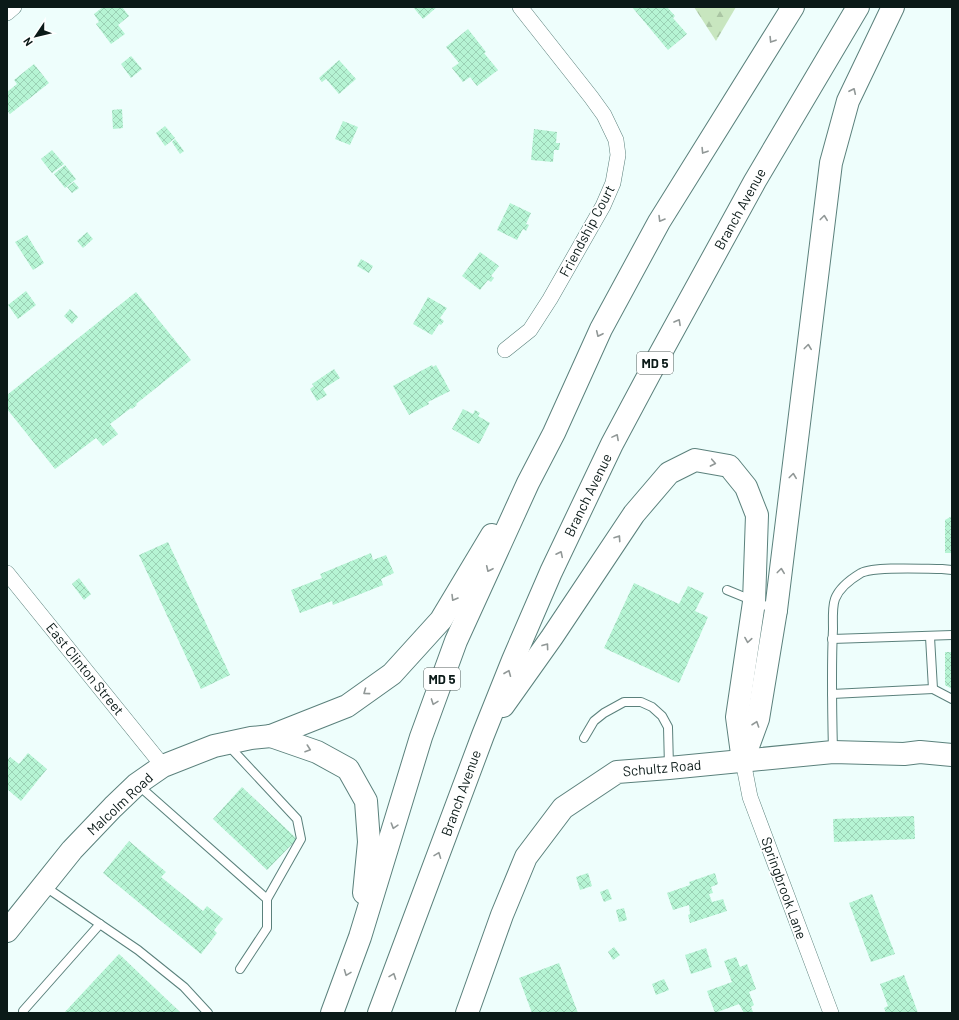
<svg xmlns="http://www.w3.org/2000/svg" width="959" height="1020" font-family="Barlow,sans-serif">
  <style>
    .forest { fill: url(#forest-firs) }
    .building { fill: url(#building-cross-hatch) }
    .lines { fill: none; stroke-linecap: round; stroke-linejoin: round }
    .lane-casing { stroke: #5b817c; stroke-width: 10 }
    .street-casing { stroke: #5b817c; stroke-width: 16 }
    .secondary-casing { stroke: #5b817c; stroke-width: 24 }
    .highway-casing { stroke: #5b817c; stroke-width: 24 }
    .lane { stroke: #fff; stroke-width: 8 }
    .street { stroke: #fff; stroke-width: 15 }
    .secondary { stroke: #fff; stroke-width: 22 }
    .highway { stroke: #fff; stroke-width: 22 }
    .oneway { stroke: #919897 }
    .labels { text-anchor: middle; stroke-width: 3.5; stroke-linejoin: round; paint-order: stroke }
    .shield { fill: #fff; stroke: #545f5d; stroke-width: 1 }
    .shield-label { font-size: 13px; font-weight: bold; fill: #0b1a18 }
    .street-label { font-size: 14px; fill: #0b1a18; stroke: #fff }
  </style>
  <defs>
    <pattern id="forest-firs" width="22" height="20" patternUnits="userSpaceOnUse"><rect width="22" height="20" fill="#c8e6bf"/><path d="M5 1l3.5 6h-7zM16 11l3.5 6h-7z" fill="#aac5a3"/></pattern>
    <pattern id="building-cross-hatch" width="8" height="8" patternUnits="userSpaceOnUse"><rect width="8" height="8" fill="#b6f4d4"/><path d="M0 0l8 8M0 8l8-8" fill="none" stroke="#9bd1b5"/></pattern>
  </defs>
  <rect width="100%" height="100%" fill="#eefefc"/>
  <path class="forest" d="M694 7H736L716 41Z"/>
  <g class="building">
    <path d="M103 7H122L129 16 118 25 125 34 111 44 96 24 99 22 94 14Z"/>
    <path d="M413 7H437L423 19Z"/>
    <path d="M632 7H667L675 16 673 18 687 34 668 50Z"/>
    <path d="M468 29 486 52 484 53 498 70 477 86 470 77 463 82 452 68 459 63 446 47Z"/>
    <path d="M131 56 142 69 131 78 121 64Z"/>
    <path d="M339 60 356 79 339 94 326 79 322 82 319 78Z"/>
    <path d="M34 64 49 83 10 114 7 110V92L17 84 14 80Z"/>
    <path d="M122 109 123 128 113 129 112 110Z"/>
    <path d="M343 121 358 127 350 145 335 139Z"/>
    <path d="M165 126 175 138 165 146 156 133Z"/>
    <path d="M534 129 557 132 556 143H560L559 150H554L553 162 531 160Z"/>
    <path d="M175 139 184 151 180 154 172 142Z"/>
    <path d="M52 150 64 164 52 173 41 159Z"/>
    <path d="M65 165 76 179 65 188 54 174Z"/>
    <path d="M74 182 79 188 72 193 67 187Z"/>
    <path d="M510 203 531 213 526 224 529 225 526 231 523 229 517 240 497 230Z"/>
    <path d="M87 232 93 239 83 248 77 241Z"/>
    <path d="M27 235 44 263 33 270 15 242Z"/>
    <path d="M480 252 499 266 491 276 494 278 491 282 488 280 480 290 462 276Z"/>
    <path d="M361 259 373 266 369 273 357 266Z"/>
    <path d="M26 291 36 305 18 319 8 305Z"/>
    <path d="M136 292 191 360 136 404 137 405 132 409 131 408 110 424 118 434 103 446 96 438 55 469 7 409V395Z"/>
    <path d="M428 297 447 308 440 318 444 321 441 325 439 324 432 335 413 324Z"/>
    <path d="M70 309 78 317 72 324 64 316Z"/>
    <path d="M432 365 433 367 436 365 450 391 428 402 429 404 409 415 393 386Z"/>
    <path d="M334 369 340 378 323 389 327 395 317 401 310 389 314 386 312 384Z"/>
    <path d="M463 409 473 414 475 410 480 413 478 416 490 423 479 444 452 429Z"/>
    <path d="M952 516V553H945V520Z"/>
    <path d="M168 542 230 675 201 689 139 555Z"/>
    <path d="M371 553 373 560 386 555 394 573 381 579 383 585 333 605 332 601 300 613 291 590 322 578 320 574Z"/>
    <path d="M79 578 91 594 84 600 72 584Z"/>
    <path d="M634 583 679 604 688 586 704 593 695 611 708 617 679 683 604 648Z"/>
    <path d="M945 652H952V689L945 685Z"/>
    <path d="M28 753 47 769 21 801 7 789V761L10 757 19 764Z"/>
    <path d="M242 787 297 839 267 870 213 819Z"/>
    <path d="M914 816 915 839 834 842 833 819Z"/>
    <path d="M129 841 166 872 161 877 203 911 207 906 223 919 214 930 217 933 201 954 103 873Z"/>
    <path d="M588 873 592 886 580 890 576 877Z"/>
    <path d="M715 873 718 884 711 887 713 893 709 894 712 902 723 899 727 911 690 923 688 915 690 914 689 905 673 910 667 893 690 885 689 882Z"/>
    <path d="M608 889 612 899 604 902 600 892Z"/>
    <path d="M872 894 895 954 871 962 849 903Z"/>
    <path d="M624 908 627 920 619 922 616 910Z"/>
    <path d="M614 947 620 955 613 960 608 952Z"/>
    <path d="M706 948 712 967 691 974 685 955Z"/>
    <path d="M119 954 181 1013H64Z"/>
    <path d="M736 957 740 967 747 964 756 989 749 992 754 1005 751 1007 753 1012 744 1013 739 1004 715 1013 707 991 732 982 724 961Z"/>
    <path d="M559 963 578 1013H532L519 978Z"/>
    <path d="M904 975 918 1013H886L884 1008 888 1006 880 984Z"/>
    <path d="M664 979 669 990 656 995 652 984Z"/>
  </g>
  <g class="lines">
    <defs>
      <g id="lane">
        <path d="M727 590 776 610"/>
        <path d="M832 639 952 635"/>
        <path d="M933 689 952 699"/>
        <path d="M832 694 933 689 930 637"/>
        <path d="M584 738 594 721 604 713 624 702H641L652 707 662 716 668 727 669 767"/>
        <path d="M228 745 297 819 301 839 267 899V928L240 969"/>
        <path d="M833 751C832 710 831 670 833 629 833 620 832 607 835 599 839 588 851 579 861 573 876 566 924 569 942 569L952 570"/>
        <path d="M138 785 267 899"/>
        <path d="M44 886 138 950 184 987 208 1013"/>
        <path d="M23 1013V1011L100 924"/>
      </g>
      <g id="street">
        <path d="M7 13 14 7"/>
        <path d="M505 350 530 330 550 299 603 206 613 183 618 155 616 140 604 115 591 97 520 7"/>
        <path d="M7 573 163 766"/>
        <path d="M743 761 750 797 831 1013"/>
      </g>
      <g id="secondary">
        <path d="M743 760 758 719 776 610"/>
        <path d="M743 761 737 717 754 602"/>
        <path d="M7 931 72 850 113 807 137 784 163 766 214 746 251 738 271 736"/>
        <path d="M467 1013 502 915 526 857 563 808 617 772 669 768 833 752 904 754 920 752 952 755"/>
      </g>
      <g id="highway">
        <path d="M776 610 831 163 848 101 893 7"/>
        <path d="M503 706 552 637 634 514 669 473 695 460 729 466 746 487 757 515 754 602"/>
        <path d="M271 736 347 706 392 674 441 620 492 535"/>
        <path d="M271 736 317 752 348 769 366 801 369 842 364 893"/>
        <path d="M332 1013 360 937 421 737 456 641 528 483 554 433 601 329 659 222 793 7"/>
        <path d="M379 1013 483 735 513 660 551 572 612 444 659 356 755 181 858 7"/>
      </g>
    </defs>
    <use href="#lane" class="lane-casing"/>
    <use href="#street" class="street-casing"/>
    <use href="#secondary" class="secondary-casing"/>
    <use href="#highway" class="highway-casing"/>
    <use href="#lane" class="lane"/>
    <use href="#street" class="street"/>
    <use href="#secondary" class="secondary"/>
    <use href="#highway" class="highway"/>
  </g>
  <defs><path id="oneway-chevron" d="M-2-3.5L2.5 0L-2 3.5" fill="none" stroke-width="1.6" stroke-linecap="round" stroke-linejoin="round"/></defs>
  <g class="oneway">
    <use href="#oneway-chevron" transform="translate(772 40) rotate(122)"/>
    <use href="#oneway-chevron" transform="translate(853 91) rotate(-65)"/>
    <use href="#oneway-chevron" transform="translate(704 151) rotate(122)"/>
    <use href="#oneway-chevron" transform="translate(824 218) rotate(-83)"/>
    <use href="#oneway-chevron" transform="translate(661 219) rotate(121)"/>
    <use href="#oneway-chevron" transform="translate(678 322) rotate(-61)"/>
    <use href="#oneway-chevron" transform="translate(599 334) rotate(115)"/>
    <use href="#oneway-chevron" transform="translate(808 347) rotate(-83)"/>
    <use href="#oneway-chevron" transform="translate(616 437) rotate(-62)"/>
    <use href="#oneway-chevron" transform="translate(713 463) rotate(11)"/>
    <use href="#oneway-chevron" transform="translate(793 476) rotate(-83)"/>
    <use href="#oneway-chevron" transform="translate(618 538) rotate(-56)"/>
    <use href="#oneway-chevron" transform="translate(560 554) rotate(-64)"/>
    <use href="#oneway-chevron" transform="translate(489 569) rotate(115)"/>
    <use href="#oneway-chevron" transform="translate(781 571) rotate(-83)"/>
    <use href="#oneway-chevron" transform="translate(454 598) rotate(121)"/>
    <use href="#oneway-chevron" transform="translate(748 640) rotate(99)"/>
    <use href="#oneway-chevron" transform="translate(546 646) rotate(-54)"/>
    <use href="#oneway-chevron" transform="translate(508 673) rotate(-68)"/>
    <use href="#oneway-chevron" transform="translate(366 692) rotate(144)"/>
    <use href="#oneway-chevron" transform="translate(434 702) rotate(110)"/>
    <use href="#oneway-chevron" transform="translate(756 724) rotate(-71)"/>
    <use href="#oneway-chevron" transform="translate(308 749) rotate(19)"/>
    <use href="#oneway-chevron" transform="translate(394 826) rotate(107)"/>
    <use href="#oneway-chevron" transform="translate(438 855) rotate(-69)"/>
    <use href="#oneway-chevron" transform="translate(347 973) rotate(111)"/>
    <use href="#oneway-chevron" transform="translate(393 976) rotate(-70)"/>
  </g>
  <g class="labels">
    <g class="shield">
      <rect x="637" y="352" width="36" height="22" rx="3"/>
      <rect x="424" y="668" width="36" height="22" rx="3"/>
    </g>
    <g class="shield-label">
      <text x="655" y="368">MD 5</text>
      <text x="442" y="684">MD 5</text>
    </g>
    <g class="street-label">
      <text transform="translate(740 209) rotate(-61)" y="5">Branch Avenue</text>
      <text transform="translate(587 231) rotate(-62)" y="5">Friendship Court</text>
      <text transform="translate(588 495) rotate(-64)" y="5">Branch Avenue</text>
      <text transform="translate(85 669) rotate(51)" y="5">East Clinton Street</text>
      <text transform="translate(662 768) rotate(-5)" y="5">Schultz Road</text>
      <text transform="translate(461 793) rotate(-70)" y="5">Branch Avenue</text>
      <text transform="translate(120 804) rotate(-43)" y="5">Malcolm Road</text>
      <text transform="translate(784 888) rotate(70)" y="5">Springbrook Lane</text>
    </g>
  </g>
  <rect width="959" height="1020" fill="none" stroke="#0b1a18" stroke-width="16"/>
  <g transform="translate(36 36) rotate(235)" stroke="#ffffff" stroke-width="3" paint-order="stroke">
  <path d="M0-3L7 15L0 10L-7 15Z" fill="#0b1a18"/>
  <text y="-6" font-size="11" font-weight="bold" text-anchor="middle" fill="#0b1a18">N</text>
  </g>
</svg>
